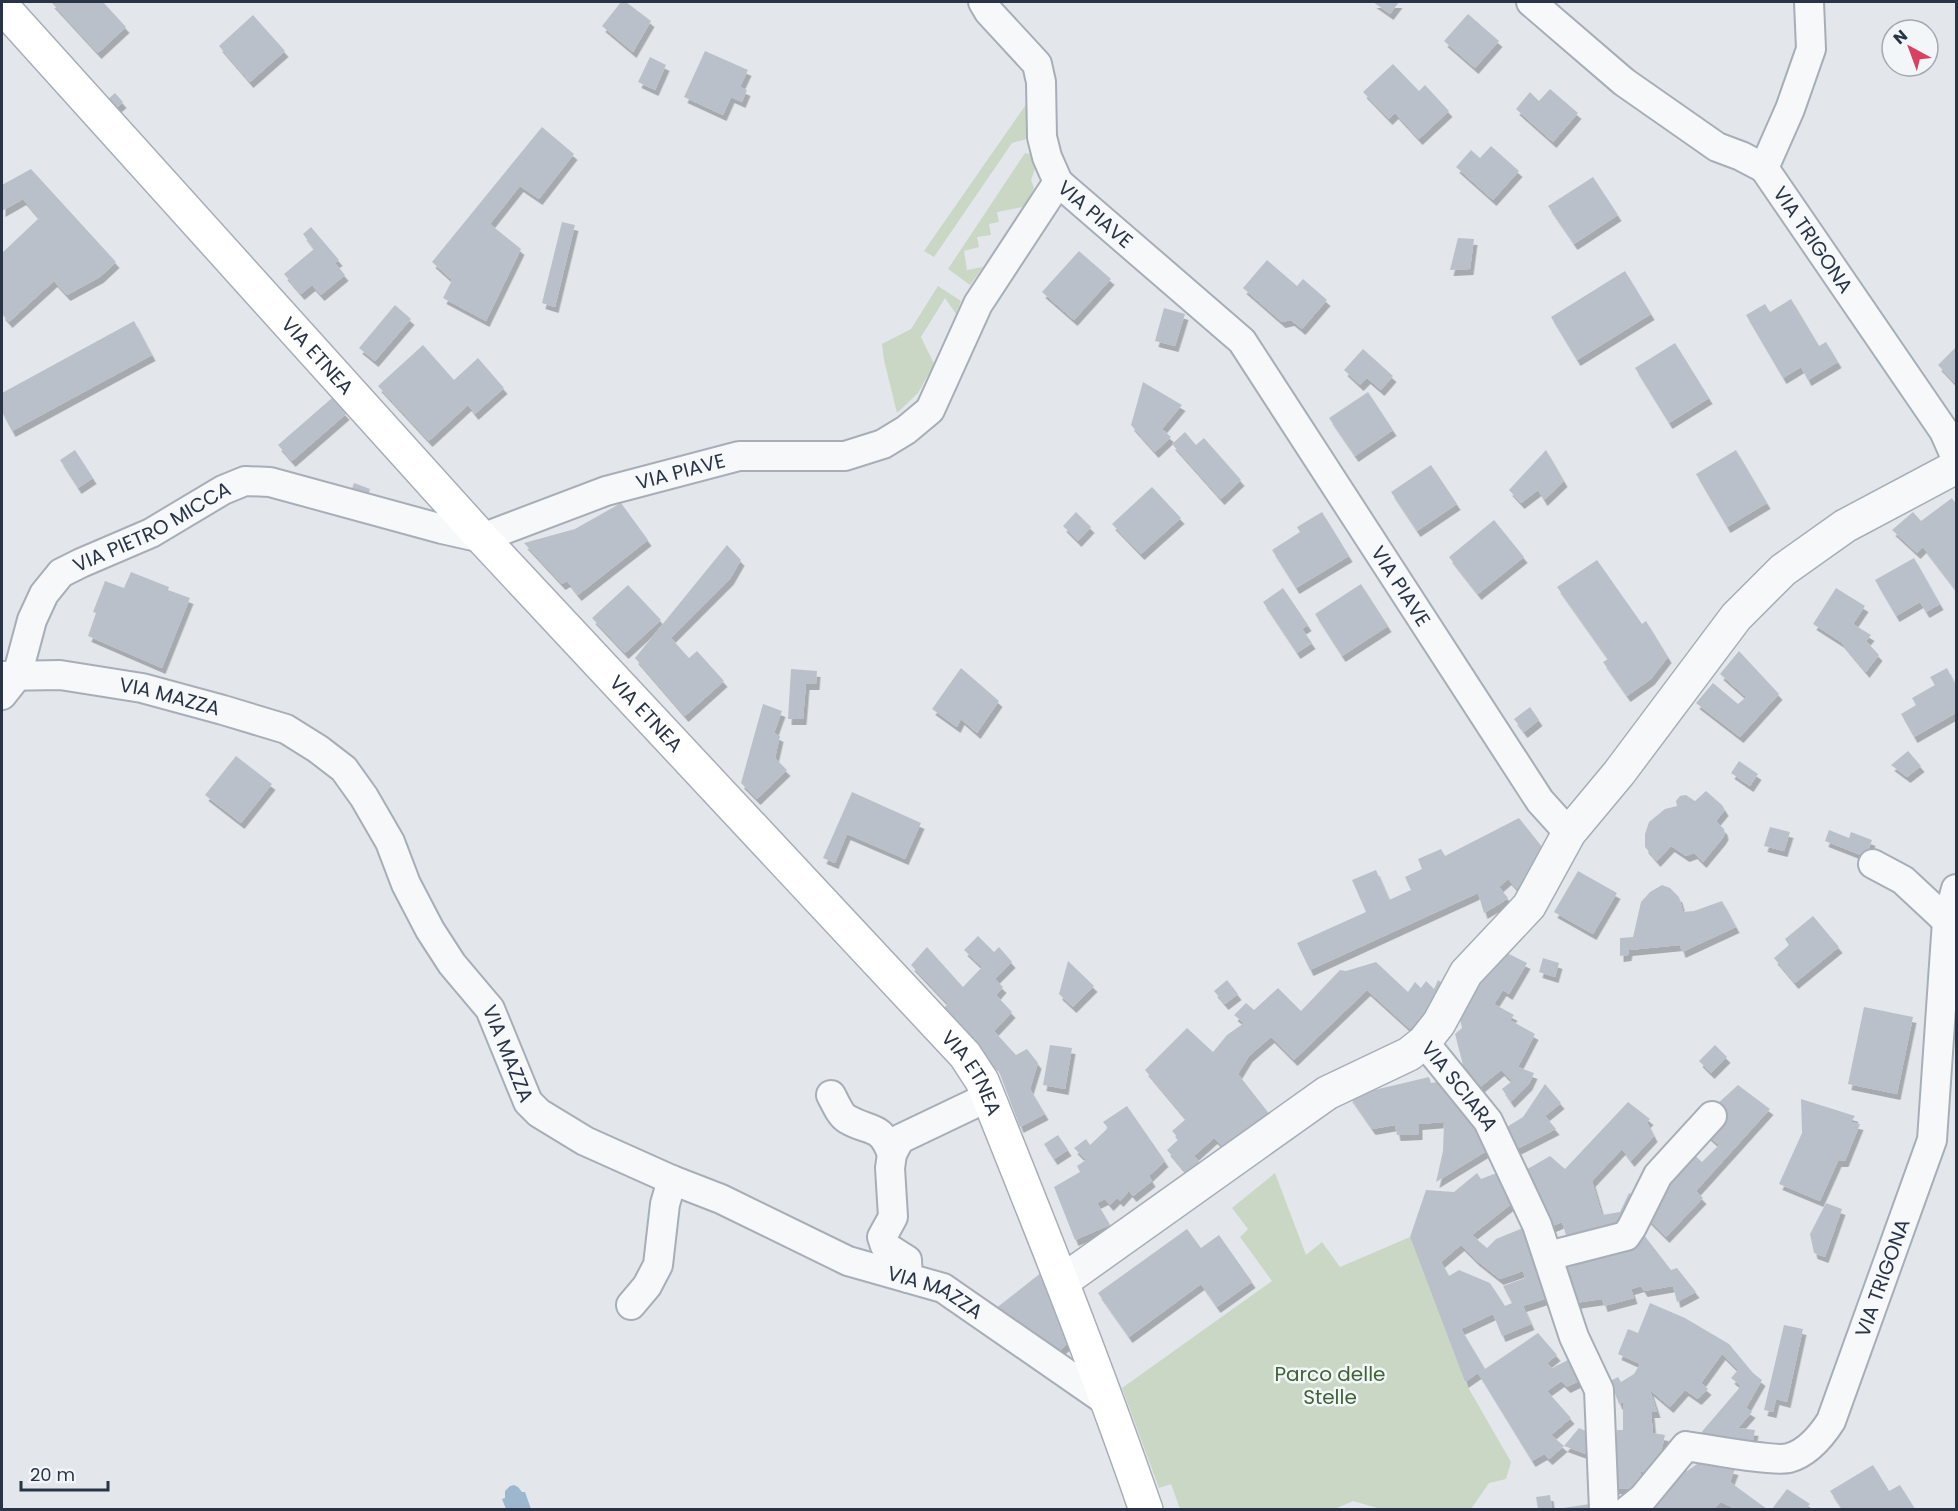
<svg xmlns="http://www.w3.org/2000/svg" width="1958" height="1511" font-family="Poppins,sans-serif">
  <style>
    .green { fill: #c9d7c4 }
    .water { fill: #9cb7ce }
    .building { fill: #bac0ca; fill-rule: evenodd; filter: url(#shadow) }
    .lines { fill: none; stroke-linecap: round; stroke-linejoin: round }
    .minor-casing { stroke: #a7aeb7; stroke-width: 32 }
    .tertiary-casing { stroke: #a7aeb7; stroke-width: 36 }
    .secondary-casing { stroke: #a7aeb7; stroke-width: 36 }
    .minor { stroke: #f6f8fa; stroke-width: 28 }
    .tertiary { stroke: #f6f8fa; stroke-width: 33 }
    .secondary { stroke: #fff; stroke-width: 33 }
    .labels { text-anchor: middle; stroke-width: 5; stroke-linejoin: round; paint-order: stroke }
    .street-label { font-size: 20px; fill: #293546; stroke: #f3f6f9 }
    .park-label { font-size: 20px; fill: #406335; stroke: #f3f6f9 }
  </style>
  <defs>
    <filter id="shadow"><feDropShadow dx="3.5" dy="6" stdDeviation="0" flood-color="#0004"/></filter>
  </defs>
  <rect width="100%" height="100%" fill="#e3e7ec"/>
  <g class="green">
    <path d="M1034 93 1030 138 1012 143 934 257 924 251Z"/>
    <path d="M1025 153 1034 155 1037 163 1031 180 1034 188 1028 206 997 212 999 222 989 224 991 235 977 237 979 247 964 251 967 270 983 267 970 285 948 269Z"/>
    <path d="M938 286 961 301 956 314 945 298 921 337 934 364 918 393 897 413 884 360 882 344 911 329Z"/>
    <path d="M1275 1173 1306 1255 1322 1242 1340 1267 1410 1237 1465 1382 1511 1462 1506 1479 1489 1483 1471 1509H1381L1353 1501 1335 1509H1180L1171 1484 1159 1488 1122 1388 1272 1281 1240 1237 1248 1229 1232 1208Z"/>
  </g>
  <path class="water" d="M514 1485 518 1487 522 1492H525L531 1509H506L502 1499 505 1498V1491L510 1486Z"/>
  <g class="building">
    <path d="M51 2H103L126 27 98 53Z"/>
    <path d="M621 2H626L651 21 633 52 602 26Z"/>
    <path d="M1373 2H1399L1390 14Z"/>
    <path d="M1468 14 1499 41 1475 68 1444 41Z"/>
    <path d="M253 15 285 51 250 82 219 46Z"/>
    <path d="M705 51 748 70 740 87 747 90 742 102 731 97 723 115 684 97Z"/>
    <path d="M650 57 666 65 655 90 638 82Z"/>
    <path d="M1393 64 1419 91 1425 85 1449 111 1419 139 1395 113 1389 119 1363 92Z"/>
    <path d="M1550 89 1578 113 1553 142 1516 109 1530 92 1539 101Z"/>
    <path d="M115 93 123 102 114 110 106 101Z"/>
    <path d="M542 127 574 154 539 199 520 186 490 224 521 249 486 321 443 298 452 280 432 262Z"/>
    <path d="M1491 146 1519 171 1493 200 1456 167 1471 150 1480 158Z"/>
    <path d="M31 169 116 262 100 277 67 295 54 281 9 322 2 314V253L39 218 23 199 2 211V185Z"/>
    <path d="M1593 177 1618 215 1574 244 1548 206Z"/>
    <path d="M562 222 575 225 555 307 542 303Z"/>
    <path d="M311 227 339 260 335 263 345 275 321 295 312 285 301 294 284 274 314 249 303 234Z"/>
    <path d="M1458 238 1474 239 1470 269 1450 270Z"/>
    <path d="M1079 251 1111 279 1074 320 1042 292Z"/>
    <path d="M1267 260 1297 286 1303 279 1327 300 1302 329 1291 320 1282 322 1243 288Z"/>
    <path d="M1625 271 1651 314 1577 360 1551 317Z"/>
    <path d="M1791 299 1819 346 1826 342 1838 362 1808 380 1801 367 1783 378 1746 315 1765 304 1770 312Z"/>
    <path d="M395 305 411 319 375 361 359 348Z"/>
    <path d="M1164 308 1185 314 1175 346 1155 341Z"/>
    <path d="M134 321 152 355 12 431 2 412V393Z"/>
    <path d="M1675 343 1709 398 1669 423 1635 368Z"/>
    <path d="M423 345 454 380 478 358 504 388 475 414 468 405 429 441 378 386Z"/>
    <path d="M1956 347V382L1955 383 1938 365Z"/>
    <path d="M1363 349 1393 376 1381 390 1367 378 1360 385 1344 370Z"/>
    <path d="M1143 382 1182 405 1162 429 1171 437 1155 452 1131 425Z"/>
    <path d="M1368 392 1393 430 1355 456 1329 418Z"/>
    <path d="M332 398 346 414 292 461 278 445Z"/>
    <path d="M1185 432 1196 445 1204 438 1241 480 1221 499 1172 444Z"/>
    <path d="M75 450 93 478 78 488 60 460Z"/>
    <path d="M1546 450 1564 481 1544 500 1538 490 1521 503 1509 490Z"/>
    <path d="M1736 450 1767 503 1727 527 1696 474Z"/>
    <path d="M1431 465 1457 504 1417 531 1391 492Z"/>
    <path d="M354 483 370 489 367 500 350 494Z"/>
    <path d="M1152 487 1181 518 1141 554 1112 524Z"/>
    <path d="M1952 498 1956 504V590L1923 547 1917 553 1892 530 1913 512 1921 521Z"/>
    <path d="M621 503 648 540 578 595 567 581 562 584 524 543 575 529Z"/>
    <path d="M1076 512 1091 527 1078 541 1063 526Z"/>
    <path d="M1322 512 1349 556 1296 588 1272 550 1300 532 1297 527Z"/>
    <path d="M1494 520 1524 557 1478 594 1449 557Z"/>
    <path d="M727 545 741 560 730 579 671 638 689 658 697 651 724 681 685 716 635 658Z"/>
    <path d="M1914 558 1940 604 1926 612 1920 602 1896 616 1875 580Z"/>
    <path d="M1597 560 1642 624 1646 621 1668 657 1651 679 1627 696 1603 662 1608 659 1557 587Z"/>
    <path d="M131 572 169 587 168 590 190 598 162 668 88 636 96 613 93 612 105 581 124 588Z"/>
    <path d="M1361 584 1388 626 1342 656 1315 614Z"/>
    <path d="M628 585 661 620 625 653 592 618Z"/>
    <path d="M1283 588 1308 625 1302 629 1312 643 1297 653 1263 602Z"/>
    <path d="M1836 588 1865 606 1853 624 1871 635 1866 641 1879 655 1866 672 1841 642 1813 624Z"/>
    <path d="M1739 651 1779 694 1740 737 1696 703 1713 683 1738 704 1746 697 1720 674Z"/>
    <path d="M961 668 999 701 977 733 961 719 957 727 932 709Z"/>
    <path d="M1947 668 1956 686V713L1914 737 1901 714 1916 705 1912 698 1935 685 1930 677Z"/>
    <path d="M791 669 817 671 816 684H806L803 719H788Z"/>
    <path d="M763 704 782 711 774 733 780 736 775 758 787 770 757 799 741 783Z"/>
    <path d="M1530 707 1539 720 1524 732 1514 719Z"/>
    <path d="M1908 751 1921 766 1907 777 1891 765Z"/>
    <path d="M236 756 272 784 241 823 205 795Z"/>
    <path d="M1739 761 1758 774 1750 786 1731 773Z"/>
    <path d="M1706 791 1722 805 1725 810 1716 821 1724 829 1725 834 1722 839 1703 862 1694 853 1686 856 1671 846 1657 861 1645 847V834L1649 822 1665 809 1677 806 1676 801 1680 796 1686 795 1695 801Z"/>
    <path d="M852 792 921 823 905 859 847 834 835 863 823 858Z"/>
    <path d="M1519 818 1543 848 1517 889 1508 879 1499 887 1508 898 1501 903 1484 913 1478 893 1310 970 1297 943 1366 912 1352 880 1376 870 1389 900 1411 890 1405 877 1422 869 1418 859 1441 849 1445 856Z"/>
    <path d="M1770 827 1790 832 1784 851 1764 846Z"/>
    <path d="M1829 830 1849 838 1851 832 1872 840 1866 857 1825 841Z"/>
    <path d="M1578 871 1617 893 1593 934 1554 912Z"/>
    <path d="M1662 885 1670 888 1679 897 1683 912 1694 911 1722 901 1736 927 1682 952 1680 945 1629 950 1628 955 1620 956V938L1633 937 1641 902 1650 892Z"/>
    <path d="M1813 916 1839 947 1795 983 1774 958 1789 945 1785 939Z"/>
    <path d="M978 936 994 952 999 947 1012 962 995 979 1003 987 996 995 1012 1012 994 1031 1016 1055 1027 1049 1038 1063 1030 1089 1045 1114 1020 1127 998 1069 944 1008 948 1004 911 965 927 947 963 987 982 967 964 950Z"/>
    <path d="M1499 949 1527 963 1509 994 1503 990 1494 1004 1514 1015 1510 1020 1535 1034 1518 1067 1534 1073 1529 1084 1511 1102 1502 1089 1512 1081 1501 1070 1478 1089 1464 1069 1455 1034 1462 1028 1458 1011Z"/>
    <path d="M1543 958 1559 963 1555 977 1539 972Z"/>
    <path d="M1068 961 1094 986 1073 1007 1059 994Z"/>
    <path d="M1376 962 1408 992 1415 982 1421 988 1426 981 1434 989 1438 980 1447 986 1410 1029 1367 990 1294 1060 1271 1037 1249 1056 1238 1074 1271 1116 1224 1148 1214 1138 1194 1156 1201 1164 1188 1175 1167 1150 1179 1139 1172 1131 1186 1119 1145 1070 1187 1028 1213 1052 1227 1035 1244 1023 1234 1015 1246 1003 1254 1010 1278 988 1301 1011 1340 970 1346 971Z"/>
    <path d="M1227 980 1238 994 1225 1004 1214 991Z"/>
    <path d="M1864 1007 1913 1017 1897 1094 1848 1084Z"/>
    <path d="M1050 1045 1072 1048 1065 1089 1043 1085Z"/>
    <path d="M1715 1045 1727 1057 1711 1073 1699 1061Z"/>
    <path d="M1429 1077 1431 1083 1445 1081 1493 1147 1436 1182 1443 1151 1444 1122 1419 1124V1134L1397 1135 1395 1125 1372 1129 1349 1096Z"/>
    <path d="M1545 1084 1561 1103 1545 1116 1556 1129 1513 1151 1502 1130 1523 1117Z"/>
    <path d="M1738 1085 1770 1109 1696 1191 1703 1198 1666 1237 1645 1216 1691 1152 1702 1162 1719 1145 1703 1131 1716 1105Z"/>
    <path d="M1801 1099 1855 1116 1851 1122 1860 1124 1845 1161H1838L1820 1201 1779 1184 1802 1133Z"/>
    <path d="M1628 1102 1650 1119 1647 1122 1654 1136 1631 1161 1622 1149 1592 1181 1602 1215 1620 1212 1629 1193 1640 1199 1624 1225 1567 1238 1562 1222 1548 1228 1524 1171 1550 1156 1565 1169Z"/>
    <path d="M1127 1106 1165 1161 1149 1176 1152 1181 1133 1196 1129 1191 1120 1201 1117 1198 1110 1205 1105 1199 1097 1203 1110 1225 1075 1240 1054 1187 1080 1172 1077 1166 1086 1160 1074 1148 1086 1139 1090 1145 1108 1128 1103 1122Z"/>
    <path d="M1058 1135 1068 1150 1054 1159 1044 1144Z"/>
    <path d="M1502 1171 1515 1201 1472 1235 1487 1248 1496 1239 1528 1226 1551 1297 1523 1306 1531 1324 1502 1336 1493 1314 1461 1329 1485 1369 1538 1333 1557 1355 1547 1363 1552 1368 1572 1358 1581 1380 1567 1387 1561 1381 1547 1391 1571 1418 1551 1435 1564 1446 1549 1459 1544 1454 1532 1461 1478 1373 1465 1382 1410 1237 1426 1190 1454 1192 1477 1173 1481 1179ZM1461 1245 1476 1260 1500 1279 1523 1271 1525 1278 1503 1286 1512 1303 1505 1306 1490 1283 1459 1270 1449 1276 1441 1262Z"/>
    <path d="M1826 1203 1842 1209 1825 1257 1814 1253 1810 1234Z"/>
    <path d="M1187 1229 1201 1248 1219 1235 1252 1282 1217 1307 1201 1284 1129 1337 1098 1293Z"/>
    <path d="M1644 1235 1671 1270 1677 1268 1696 1292 1677 1302 1673 1286 1644 1291 1641 1286 1631 1289 1634 1298 1604 1306 1602 1299 1575 1303 1563 1261Z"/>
    <path d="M1042 1272 1070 1341 1054 1356 995 1309Z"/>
    <path d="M1650 1303 1685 1318 1729 1344 1753 1373 1762 1380 1746 1408 1752 1412 1738 1428 1755 1430 1752 1445 1699 1435 1741 1386 1731 1378 1738 1370 1722 1354 1701 1383 1708 1389 1698 1399 1685 1390 1670 1407 1650 1390 1657 1412H1651L1653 1433 1665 1435 1657 1470 1641 1472 1639 1489 1614 1488 1617 1430H1623V1402L1619 1404 1610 1381 1618 1377 1621 1382 1634 1374 1640 1364 1618 1354 1628 1329 1638 1333Z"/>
    <path d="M1784 1325 1803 1329 1787 1402 1776 1399 1773 1412 1764 1410Z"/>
    <path d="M1579 1428 1590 1433 1592 1456 1564 1446Z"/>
    <path d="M1700 1462 1735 1469 1730 1482 1767 1509H1735L1721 1502 1713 1509H1649L1682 1466 1687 1471Z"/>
    <path d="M1873 1465 1889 1491 1900 1485 1915 1509H1842L1830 1491Z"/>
    <path d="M1787 1489 1810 1504 1806 1509H1772Z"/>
    <path d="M1550 1495 1552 1509H1538L1536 1497Z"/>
    <path d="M1590 1504 1591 1509H1563V1508Z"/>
  </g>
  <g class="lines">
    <defs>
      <g id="minor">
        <path d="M983 2 989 12 1037 64 1041 82 1042 137 1047 157 1058 182"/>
        <path d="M1531 2 1624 82 1717 147 1741 156 1764 168"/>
        <path id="s1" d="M1809 2 1811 49 1790 109 1764 168 1944 431 1956 458"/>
        <path id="s2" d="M2 676 60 675 142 688 223 710 286 729 318 749 344 769 364 797 390 842 406 884 430 930 452 964 490 1009 528 1102 539 1113 585 1141 672 1180 721 1199 848 1261 943 1288 1109 1403"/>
        <path id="s3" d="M2 695 17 676 32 620 44 594 61 573 81 563 151 533 223 490 245 481 270 482 442 529 482 538 606 491 739 456H845L883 444 906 430 930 410 978 304 1058 182 1242 341 1540 801 1569 833"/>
        <path d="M1873 864 1903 880 1947 921"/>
        <path id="s4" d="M1424 1042 1488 1121 1537 1225 1574 1337 1599 1390 1604 1510"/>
        <path d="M831 1095C835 1102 840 1115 847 1119 871 1133 880 1123 892 1154"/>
        <path d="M1548 1256 1626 1236 1632 1227 1658 1175 1712 1116"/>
        <path d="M908 1278 907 1260 885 1246 882 1237 893 1217 890 1168 892 1154 900 1139 988 1097"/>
        <path d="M631 1305 647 1286 658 1265 665 1204 672 1180"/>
        <path id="s5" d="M1628 1510 1643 1498 1686 1446C1706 1449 1774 1462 1789 1458 1807 1453 1822 1435 1831 1421L1932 1140 1947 921 1956 889"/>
      </g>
      <path id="tertiary" d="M1063 1281 1327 1093 1409 1054 1424 1042 1439 1023 1466 973 1529 906 1569 833 1619 773 1736 617 1783 570 1845 526 1956 467"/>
      <g id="secondary">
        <path id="s6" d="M2 6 482 538 965 1055 982 1081C1039 1223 1096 1365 1146 1510"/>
      </g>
    </defs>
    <use href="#minor" class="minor-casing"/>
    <use href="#tertiary" class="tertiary-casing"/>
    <use href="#secondary" class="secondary-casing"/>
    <use href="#minor" class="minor"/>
    <use href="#tertiary" class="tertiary"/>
    <use href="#secondary" class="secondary"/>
  </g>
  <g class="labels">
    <g class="street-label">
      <text dy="7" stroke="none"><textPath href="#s3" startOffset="1374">VIA PIAVE</textPath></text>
      <text dy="7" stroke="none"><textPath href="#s1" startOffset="262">VIA TRIGONA</textPath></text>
      <text dy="7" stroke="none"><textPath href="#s6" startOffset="471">VIA ETNEA</textPath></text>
      <text dy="7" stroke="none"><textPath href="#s3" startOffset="798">VIA PIAVE</textPath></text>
      <text dy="7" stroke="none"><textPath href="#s3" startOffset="240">VIA PIETRO MICCA</textPath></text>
      <text dy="7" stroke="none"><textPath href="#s3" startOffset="1860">VIA PIAVE</textPath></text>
      <text dy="7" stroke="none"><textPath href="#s2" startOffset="170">VIA MAZZA</textPath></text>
      <text dy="7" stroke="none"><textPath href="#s6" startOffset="957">VIA ETNEA</textPath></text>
      <text dy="7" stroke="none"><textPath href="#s2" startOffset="692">VIA MAZZA</textPath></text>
      <text dy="7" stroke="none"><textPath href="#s6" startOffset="1443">VIA ETNEA</textPath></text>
      <text dy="7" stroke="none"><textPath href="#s4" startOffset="57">VIA SCIARA</textPath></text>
      <text dy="7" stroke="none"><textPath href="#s5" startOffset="400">VIA TRIGONA</textPath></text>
      <text dy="7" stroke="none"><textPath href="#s2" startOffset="1196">VIA MAZZA</textPath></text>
    </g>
    <g class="park-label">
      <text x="1330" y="1381">Parco delle<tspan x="1330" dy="23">Stelle</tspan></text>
    </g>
  </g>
  <rect width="1958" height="1511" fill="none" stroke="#293546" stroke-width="6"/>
  <g transform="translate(1910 48) rotate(319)"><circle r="28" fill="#f3f6f9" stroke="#a2a9b1" stroke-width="1.5"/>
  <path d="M0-4.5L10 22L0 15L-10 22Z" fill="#d84160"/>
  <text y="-9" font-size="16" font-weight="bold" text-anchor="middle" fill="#293546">N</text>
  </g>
  <path d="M21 1481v9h87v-9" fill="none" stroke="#293546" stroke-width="3"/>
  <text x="30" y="1481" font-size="18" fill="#293546" stroke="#f3f6f9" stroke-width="4.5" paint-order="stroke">20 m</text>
</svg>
